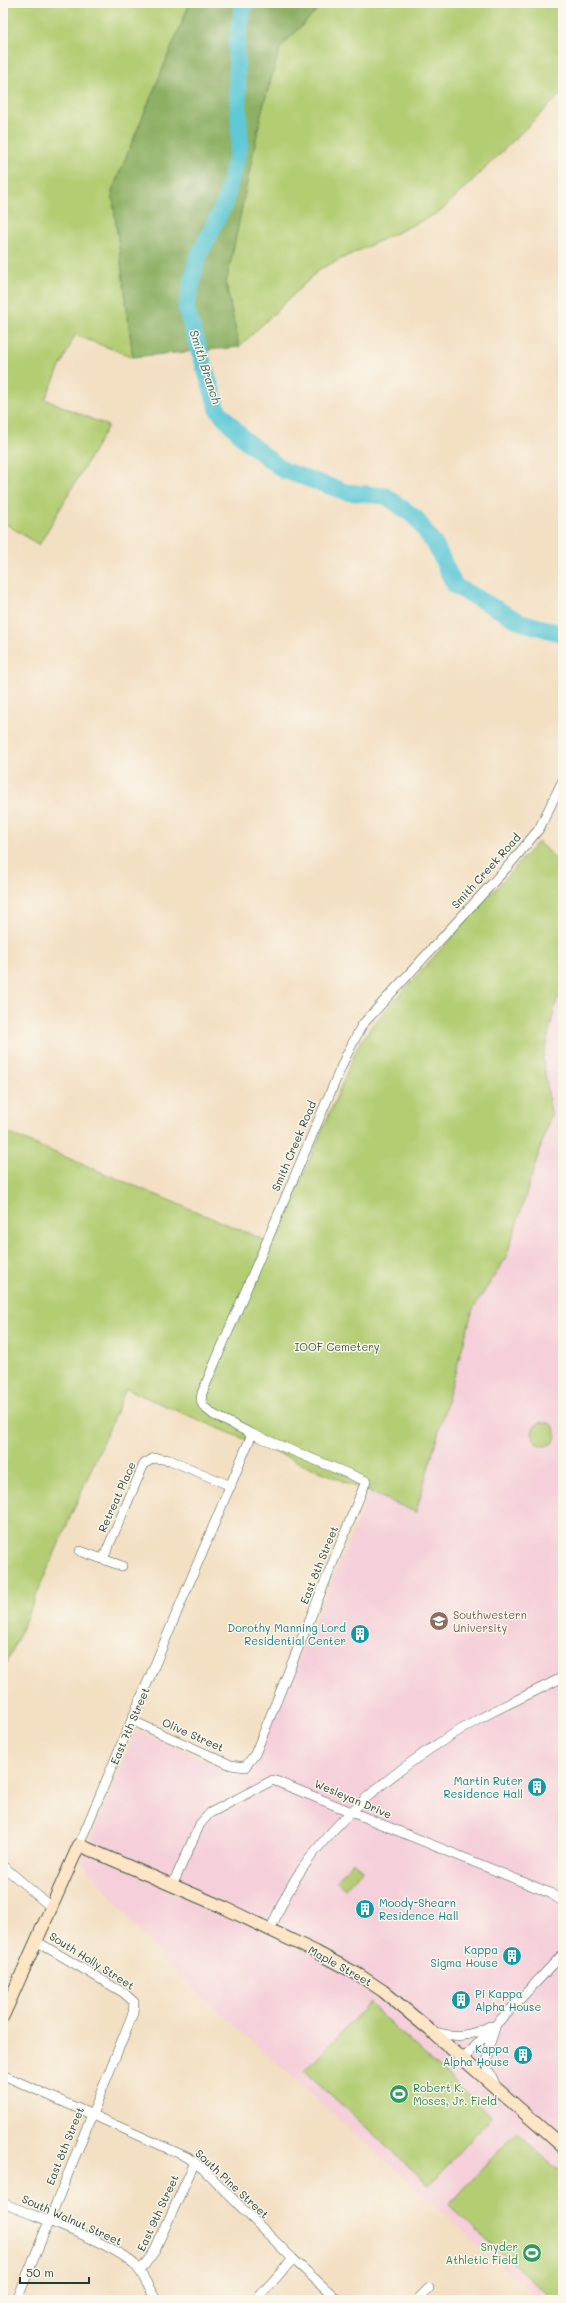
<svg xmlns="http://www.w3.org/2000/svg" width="566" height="2303" font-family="Mali,sans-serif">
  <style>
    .built { fill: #f5cfd9 }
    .green { fill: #b3cd73; stroke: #698554 }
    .forest { fill: #8eb065; stroke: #56764c }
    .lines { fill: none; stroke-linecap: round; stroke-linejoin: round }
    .river { stroke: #5ec9d7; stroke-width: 17 }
    .street-casing { stroke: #3f5549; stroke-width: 10 }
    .secondary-casing { stroke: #3f5549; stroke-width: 14 }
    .street { stroke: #fff; stroke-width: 9 }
    .secondary { stroke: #fde5c5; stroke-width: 12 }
    .labels { text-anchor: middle; stroke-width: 3; stroke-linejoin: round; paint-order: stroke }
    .street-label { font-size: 11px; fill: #1f3d34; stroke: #fbf7ec }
    .park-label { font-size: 11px; fill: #3d5a41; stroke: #fbf7ec }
    .education-label { font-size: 11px; fill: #785e54; stroke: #fbf7ec; text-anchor: start }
    .culture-label { font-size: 11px; fill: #0d838f; stroke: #fbf7ec; text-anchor: end }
    .leisure-label { font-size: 11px; fill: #27864d; stroke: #fbf7ec; text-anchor: start }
    .water-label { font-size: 12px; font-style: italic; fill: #2f605d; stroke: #fbf7ec }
  </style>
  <rect width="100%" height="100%" fill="#fbf7ec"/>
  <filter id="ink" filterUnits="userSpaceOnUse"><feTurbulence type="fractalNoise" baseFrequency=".025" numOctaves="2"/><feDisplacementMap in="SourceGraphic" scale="8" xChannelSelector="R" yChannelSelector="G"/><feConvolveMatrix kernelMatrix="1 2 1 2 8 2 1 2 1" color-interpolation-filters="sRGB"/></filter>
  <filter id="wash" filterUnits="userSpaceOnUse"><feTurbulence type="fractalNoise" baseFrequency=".012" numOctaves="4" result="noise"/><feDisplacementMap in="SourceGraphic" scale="16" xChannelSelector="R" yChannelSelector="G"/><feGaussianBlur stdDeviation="0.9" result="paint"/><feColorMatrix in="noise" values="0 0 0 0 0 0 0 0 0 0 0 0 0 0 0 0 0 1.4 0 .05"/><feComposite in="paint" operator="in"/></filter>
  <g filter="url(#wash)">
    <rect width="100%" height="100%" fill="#f3dfc2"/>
    <path class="built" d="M563 994V2300H540L168 1966 82 1861 136 1730 236 1773 244 1774 250 1770 370 1492 416 1511 473 1309 506 1258 550 1114 543 1058 557 999Z"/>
    <g class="green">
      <path d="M3 3H190L112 191 133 357 75 335 45 399 108 426 39 545 3 522Z"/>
      <path d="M324 3H563V92L440 212 320 269 239 347 226 284 262 110 280 48Z"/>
      <path d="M538 842 563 866V994L557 999 543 1058 551 1114 506 1258 473 1309 416 1512 126 1389 6 1665 3 1662V1131L274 1244 359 1044 375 1022Z"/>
      <circle cx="544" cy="1434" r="12"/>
      <path d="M353 1862 362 1870 345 1889 336 1881Z"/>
      <path d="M369 2003 492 2117 429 2185 305 2071Z"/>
      <path d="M516 2132 563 2175V2300H553L449 2205Z"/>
    </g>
    <path class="forest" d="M190 3H324L280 48 262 110 226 284 239 347 133 357 112 191Z"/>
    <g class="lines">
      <path class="river" d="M246 3 242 9 236 48 240 144 225 202 197 259 186 308 218 410 245 440 283 470 346 492 386 496 416 518 437 548 455 586 521 622 563 634"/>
    </g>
  </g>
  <g filter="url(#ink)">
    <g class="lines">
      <defs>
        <g id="street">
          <path d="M80 1551 122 1566"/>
          <path d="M103 1559 144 1464 154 1458 170 1460 231 1486"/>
          <path d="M133 1721 231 1765 245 1767 255 1754 366 1481 252 1434 214 1415 204 1407 201 1401 202 1393 345 1058 362 1025 510 864 539 829 563 780"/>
          <path d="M79 1845 252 1434"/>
          <path d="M3 1866 52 1908"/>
          <path d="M172 1886 200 1824 210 1813 273 1780 550 1893 563 1902"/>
          <path d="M270 1930C278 1912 286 1894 296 1878 338 1812 411 1757 479 1719 506 1704 535 1692 563 1677"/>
          <path d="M495 2028 489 2046 488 2069 496 2086"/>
          <path d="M432 2031C454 2038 470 2037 490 2026"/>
          <path d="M464 2058 563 1954"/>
          <path d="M3 2075 187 2157 203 2169 293 2259 338 2300"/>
          <path d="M3 2203C38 2218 107 2240 134 2264 144 2274 148 2289 157 2300"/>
          <path d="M140 2271 154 2252 195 2162"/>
          <path d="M17 2300 133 2013 134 2002 124 1993 36 1941"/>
          <path d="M256 2300 293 2259"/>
          <path d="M417 2300 429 2288"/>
        </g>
        <path id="secondary" d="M3 2016 79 1845 225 1908 316 1952 359 1975 383 1991 430 2030 563 2147"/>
      </defs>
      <use href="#street" class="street-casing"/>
      <use href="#secondary" class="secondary-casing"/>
      <use href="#street" class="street"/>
      <use href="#secondary" class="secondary"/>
    </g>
  </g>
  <defs>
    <symbol id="university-disc" viewBox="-11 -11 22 22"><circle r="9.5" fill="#8d6e63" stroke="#fbf7ec"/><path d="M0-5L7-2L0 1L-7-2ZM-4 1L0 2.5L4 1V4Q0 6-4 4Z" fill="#fff"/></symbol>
    <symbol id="building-disc" viewBox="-11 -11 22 22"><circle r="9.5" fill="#0f9aa8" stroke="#fbf7ec"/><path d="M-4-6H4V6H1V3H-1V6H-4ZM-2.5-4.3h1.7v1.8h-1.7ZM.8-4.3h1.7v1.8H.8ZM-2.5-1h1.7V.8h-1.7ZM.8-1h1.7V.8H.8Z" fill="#fff"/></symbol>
    <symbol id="stadium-disc" viewBox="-11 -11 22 22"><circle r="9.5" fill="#2e9e5b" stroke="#fbf7ec"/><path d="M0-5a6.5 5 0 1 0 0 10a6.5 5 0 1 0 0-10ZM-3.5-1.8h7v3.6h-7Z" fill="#fff"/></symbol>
  </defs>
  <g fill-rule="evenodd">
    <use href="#university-disc" x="428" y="1610" width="22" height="22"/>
    <use href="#building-disc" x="349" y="1623" width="22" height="22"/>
    <use href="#building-disc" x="526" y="1776" width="22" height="22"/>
    <use href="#building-disc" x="354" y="1898" width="22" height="22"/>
    <use href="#building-disc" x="501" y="1945" width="22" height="22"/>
    <use href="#building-disc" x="450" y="1989" width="22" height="22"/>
    <use href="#building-disc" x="512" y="2044" width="22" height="22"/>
    <use href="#stadium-disc" x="388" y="2083" width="22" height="22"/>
    <use href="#stadium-disc" x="521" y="2242" width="22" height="22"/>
  </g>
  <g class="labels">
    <g class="street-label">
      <text transform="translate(486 871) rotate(-48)" y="4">Smith Creek Road</text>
      <text transform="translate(294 1146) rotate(-67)" y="4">Smith Creek Road</text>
      <text transform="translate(117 1497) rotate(-66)" y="4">Retreat Place</text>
      <text transform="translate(319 1565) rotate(-68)" y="4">East 8th Street</text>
      <text transform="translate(130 1726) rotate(-67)" y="4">East 7th Street</text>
      <text transform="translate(193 1735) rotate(24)" y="4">Olive Street</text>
      <text transform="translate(353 1799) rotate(23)" y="4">Wesleyan Drive</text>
      <text transform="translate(92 1961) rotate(32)" y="4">South Holly Street</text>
      <text transform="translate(340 1966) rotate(29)" y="4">Maple Street</text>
      <text transform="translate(65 2146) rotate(-68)" y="4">East 8th Street</text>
      <text transform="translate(232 2184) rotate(43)" y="4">South Pine Street</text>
      <text transform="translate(158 2213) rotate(-65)" y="4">East 9th Street</text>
      <text transform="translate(72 2220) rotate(24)" y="4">South Walnut Street</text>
    </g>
    <g class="park-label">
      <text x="337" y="1351">IOOF Cemetery</text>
    </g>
    <g class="education-label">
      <text x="453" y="1619">Southwestern<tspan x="453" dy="13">University</tspan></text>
    </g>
    <g class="culture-label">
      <text x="346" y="1632">Dorothy Manning Lord<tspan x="346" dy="13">Residential Center</tspan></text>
      <text x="523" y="1785">Martin Ruter<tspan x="523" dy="13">Residence Hall</tspan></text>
      <text x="379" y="1907" text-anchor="start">Moody-Shearn<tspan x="379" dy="13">Residence Hall</tspan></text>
      <text x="498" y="1954">Kappa<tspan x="498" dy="13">Sigma House</tspan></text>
      <text x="475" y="1998" text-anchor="start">Pi Kappa<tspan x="475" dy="13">Alpha House</tspan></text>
      <text x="509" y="2053">Kappa<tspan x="509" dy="13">Alpha House</tspan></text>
    </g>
    <g class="leisure-label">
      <text x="413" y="2092">Robert K.<tspan x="413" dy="13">Moses, Jr. Field</tspan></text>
      <text x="518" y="2251" text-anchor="end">Snyder<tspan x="518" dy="13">Athletic Field</tspan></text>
    </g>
    <g class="water-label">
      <text transform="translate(205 367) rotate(72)" y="4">Smith Branch</text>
    </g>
  </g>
  <rect width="566" height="2303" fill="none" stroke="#fbf7ec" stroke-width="16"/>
  <path d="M20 2277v6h69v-6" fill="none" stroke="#1f3d34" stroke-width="2"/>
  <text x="26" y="2277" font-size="12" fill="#1f3d34" stroke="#fbf7ec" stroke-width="3" paint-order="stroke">50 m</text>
</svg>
